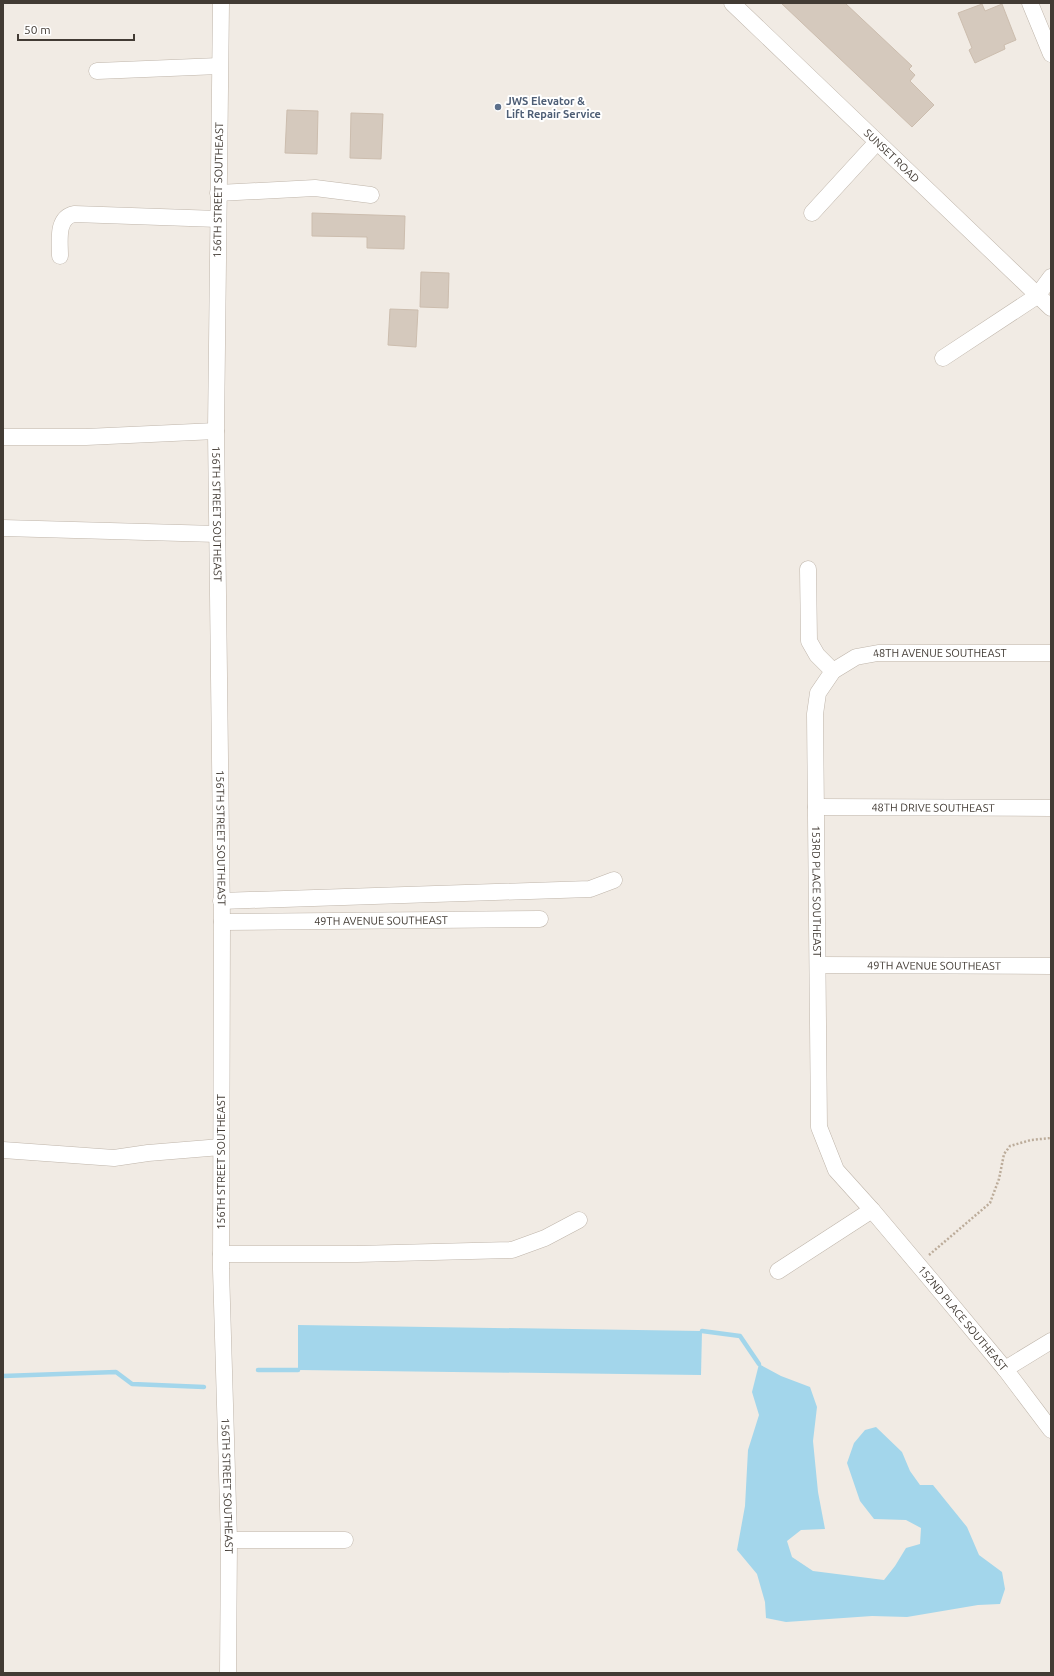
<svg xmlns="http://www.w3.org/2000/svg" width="1054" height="1676" font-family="Ubuntu,sans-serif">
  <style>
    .water { fill: #a3d6eb }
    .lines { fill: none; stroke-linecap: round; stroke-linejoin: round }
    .stream { stroke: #a3d6eb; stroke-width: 4.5 }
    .building { fill: #d5c9bd; stroke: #ccbdae }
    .minor-casing { stroke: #bfb5aa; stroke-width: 17 }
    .path { stroke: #bcac9a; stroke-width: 2.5; stroke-dasharray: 2 2; stroke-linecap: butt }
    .minor { stroke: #fff; stroke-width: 16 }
    .service-dot { fill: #5c6f8a; stroke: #fff; stroke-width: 1.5 }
    .labels { text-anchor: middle; stroke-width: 4; stroke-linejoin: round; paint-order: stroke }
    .service-label { font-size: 11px; font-weight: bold; fill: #4e5e75; stroke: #fff; text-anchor: start }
    .street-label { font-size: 11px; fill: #423b34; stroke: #fff }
  </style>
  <rect width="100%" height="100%" fill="#f1ebe4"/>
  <g class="water">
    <path d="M298 1325 702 1331 701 1375 298 1370Z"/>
    <path d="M759 1364 781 1376 810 1387 817 1407 813 1441 818 1492 825 1529 801 1530 787 1541 792 1557 813 1571 884 1580 895 1566 906 1548 920 1544 921 1528 906 1520 874 1519 860 1501 847 1463 854 1443 865 1430 876 1427 902 1452 910 1471 920 1485H933L967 1527 979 1555 1002 1572 1005 1589 1000 1604 978 1605 907 1617 872 1616 786 1622 766 1618 765 1602 757 1574 737 1550 745 1506 748 1450 759 1415 752 1392Z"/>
  </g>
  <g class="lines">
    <g class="stream">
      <path d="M702 1331 740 1336 759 1364"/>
      <path d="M258 1370H298"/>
      <path d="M3 1376 116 1372 132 1384 204 1387"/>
    </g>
  </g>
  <g class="building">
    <path d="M781 3H845L912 66 909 69 915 75 910 81 934 105 912 127Z"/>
    <path d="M982 4 985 11 1002 4 1016 40 1004 45 1005 49 975 63 969 50 972 48 958 13Z"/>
    <path d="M287 110 318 111 317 154 285 153Z"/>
    <path d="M351 113 383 114 381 159 350 158Z"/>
    <path d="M312 213 405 216 404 249 367 248V237L312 236Z"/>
    <path d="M421 272 449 273 448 308 420 307Z"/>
    <path d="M390 309 418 310 416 347 388 345Z"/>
  </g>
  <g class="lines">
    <defs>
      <g id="minor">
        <path id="s1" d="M221 3 216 431 222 922 221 1269 229 1540 228 1673"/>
        <path id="s2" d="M732 3 1051 308"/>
        <path d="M1030 3 1051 54"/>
        <path d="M97 71 219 66"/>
        <path d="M218 193 315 188 371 195"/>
        <path d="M812 213 877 142"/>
        <path d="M60 256C60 241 56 218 74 214L218 219"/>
        <path d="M943 358 1037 296 1051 277"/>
        <path d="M3 437H86L216 431"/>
        <path d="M3 528 217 534"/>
        <path id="s3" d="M808 569 809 641 817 655 833 671 818 693 815 714 819 1127 836 1170 872 1210 931 1280 1005 1369 1051 1430"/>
        <path id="s4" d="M833 671 856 657 878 653H1051"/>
        <path id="s5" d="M816 807 1051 808"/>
        <path d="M221 901 590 889 614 880"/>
        <path id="s6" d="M222 922 540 919"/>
        <path id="s7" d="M818 965 1051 966"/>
        <path d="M3 1150 114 1158 148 1153 221 1147"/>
        <path d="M221 1254H357L512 1250 545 1238 579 1220"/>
        <path d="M778 1271 872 1210"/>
        <path d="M1005 1369 1051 1341"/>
        <path d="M229 1540H345"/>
      </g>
    </defs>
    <use href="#minor" class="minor-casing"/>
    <path class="path" d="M929 1255 990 1203 999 1179 1004 1154 1010 1146 1031 1140 1051 1138"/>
    <use href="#minor" class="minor"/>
  </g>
  <circle class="service-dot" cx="498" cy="107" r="4"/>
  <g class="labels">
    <g class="service-label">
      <text x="506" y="105">JWS Elevator &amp;<tspan x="506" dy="13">Lift Repair Service</tspan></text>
    </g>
    <g class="street-label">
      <text dy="4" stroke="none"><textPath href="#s2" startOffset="221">SUNSET ROAD</textPath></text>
      <text transform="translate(218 190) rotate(-89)" y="4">156TH STREET SOUTHEAST</text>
      <text dy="4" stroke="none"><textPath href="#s1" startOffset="511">156TH STREET SOUTHEAST</textPath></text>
      <text dy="4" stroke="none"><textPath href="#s4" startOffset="111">48TH AVENUE SOUTHEAST</textPath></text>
      <text dy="4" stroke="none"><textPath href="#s5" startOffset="117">48TH DRIVE SOUTHEAST</textPath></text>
      <text dy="4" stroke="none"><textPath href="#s1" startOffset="835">156TH STREET SOUTHEAST</textPath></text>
      <text dy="4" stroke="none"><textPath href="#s3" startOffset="336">153RD PLACE SOUTHEAST</textPath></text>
      <text dy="4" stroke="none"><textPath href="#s6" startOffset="159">49TH AVENUE SOUTHEAST</textPath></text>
      <text dy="4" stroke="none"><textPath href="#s7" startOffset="116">49TH AVENUE SOUTHEAST</textPath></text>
      <text transform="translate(221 1162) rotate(-90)" y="4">156TH STREET SOUTHEAST</text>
      <text dy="4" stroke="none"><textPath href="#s3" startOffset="813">152ND PLACE SOUTHEAST</textPath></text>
      <text dy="4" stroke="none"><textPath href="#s1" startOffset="1483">156TH STREET SOUTHEAST</textPath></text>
    </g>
  </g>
  <rect width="1054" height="1676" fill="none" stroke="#423b34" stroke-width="8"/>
  <path d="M18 34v6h116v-6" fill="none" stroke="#423b34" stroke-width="2"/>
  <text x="24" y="34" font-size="12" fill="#423b34" stroke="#ffffff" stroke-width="3" paint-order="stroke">50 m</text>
</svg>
